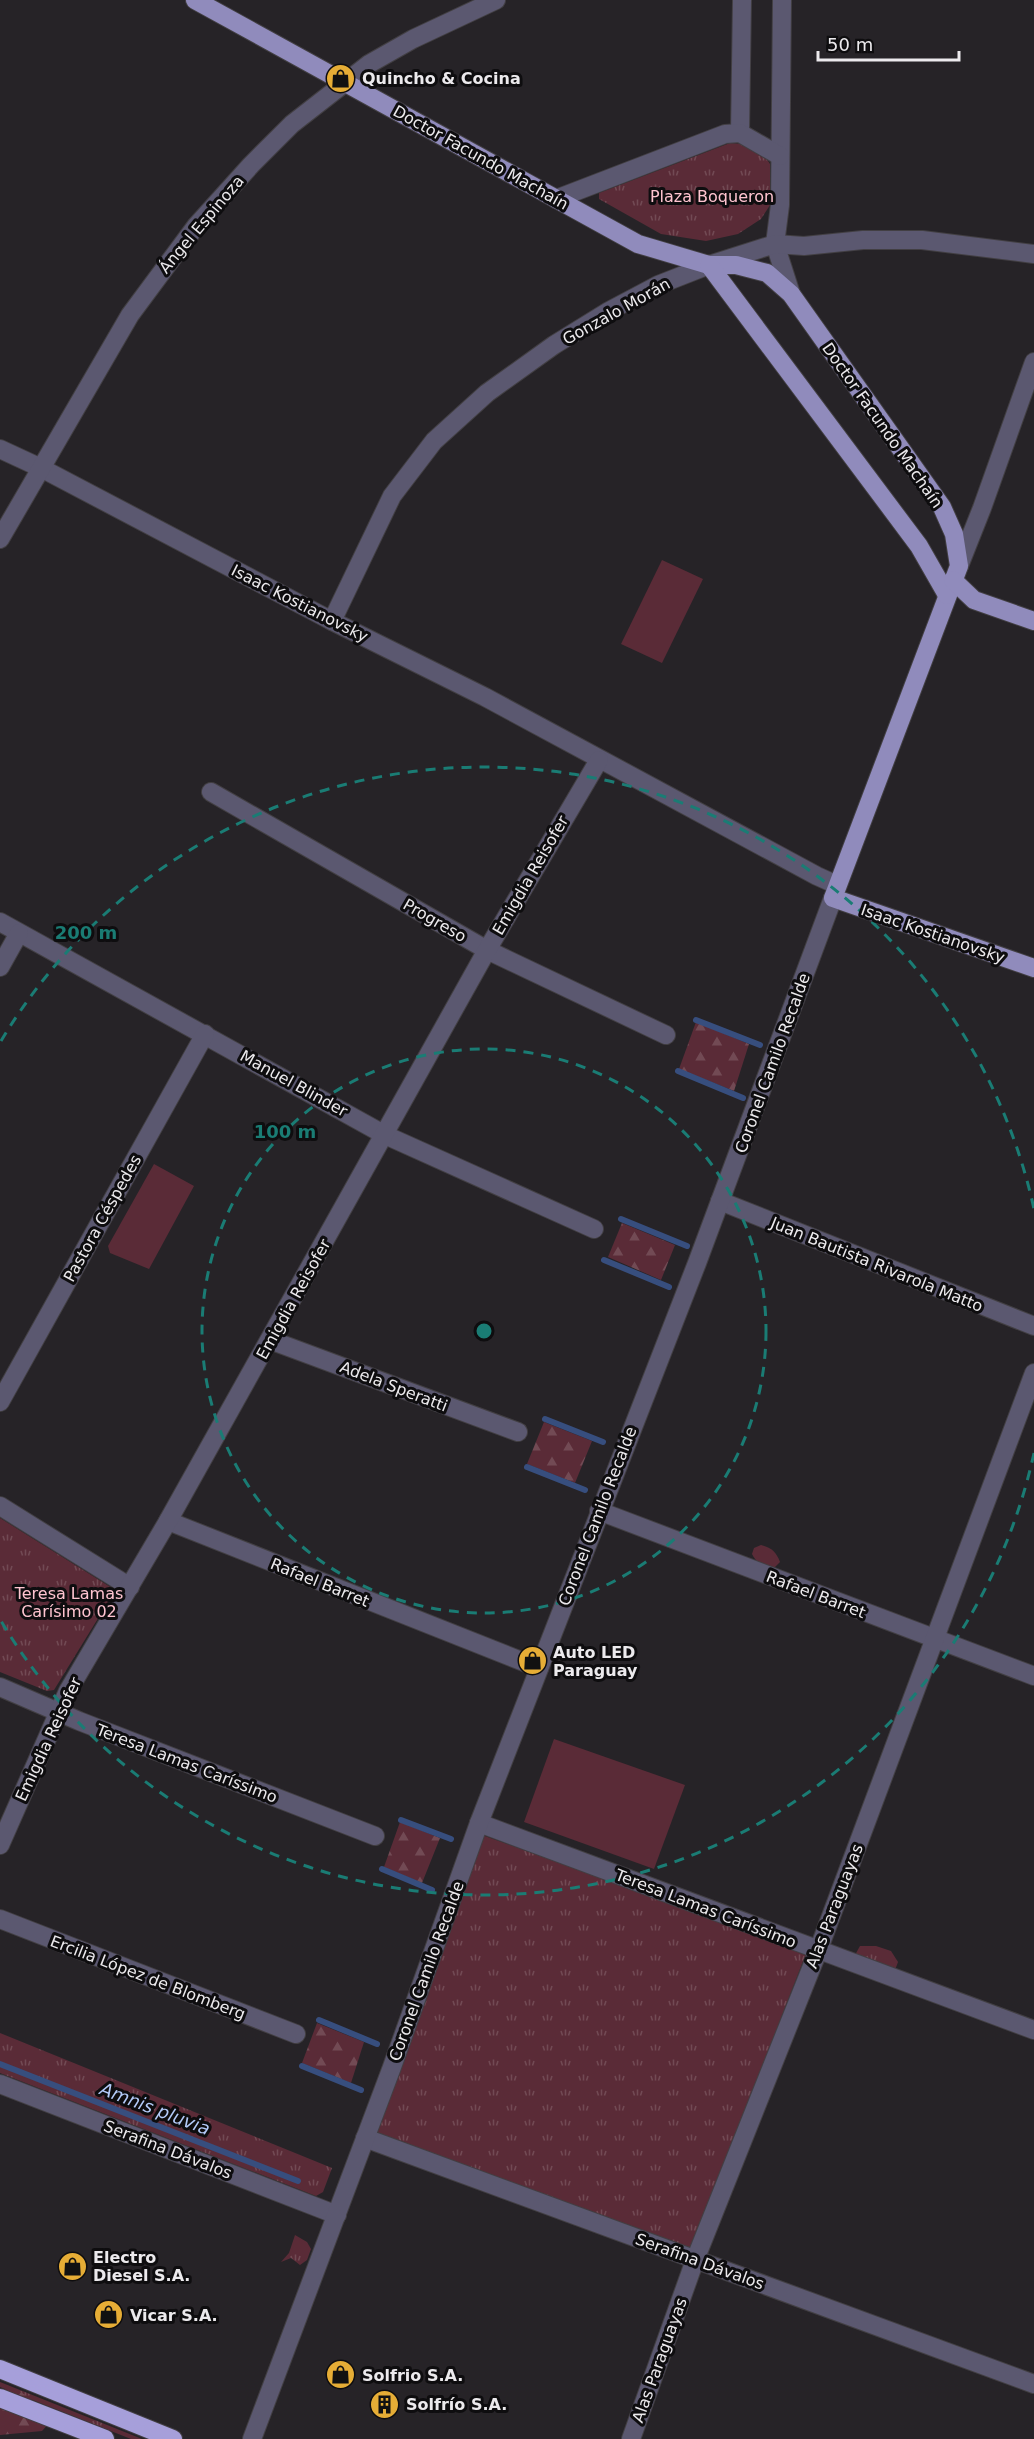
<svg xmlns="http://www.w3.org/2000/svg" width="1034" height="2439" font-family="'DejaVu Sans',sans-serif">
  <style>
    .grass { fill: url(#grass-tufts) }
    .forest { fill: url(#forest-firs) }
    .pitch { fill: #5a2b37 }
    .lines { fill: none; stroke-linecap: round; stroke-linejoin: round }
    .stream { stroke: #374e7e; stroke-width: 6 }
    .minor-casing { stroke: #423f43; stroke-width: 20 }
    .major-casing { stroke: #423f43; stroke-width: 20 }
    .highway-casing { stroke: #423f43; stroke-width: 20 }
    .minor { stroke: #5b5870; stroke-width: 18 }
    .major { stroke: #908bbc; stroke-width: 18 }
    .highway { stroke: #a69fda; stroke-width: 18 }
    .ring { fill: none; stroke: #1a7c74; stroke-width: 3; stroke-dasharray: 10 8 }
    .labels { text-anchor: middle; stroke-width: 6; stroke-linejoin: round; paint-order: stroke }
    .poi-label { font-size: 16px; font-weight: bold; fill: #eceaed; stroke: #0e0d0f; text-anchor: start }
    .street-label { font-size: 16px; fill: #eceaed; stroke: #0e0d0f }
    .park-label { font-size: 16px; fill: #ffc4d0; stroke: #0e0d0f }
    .water-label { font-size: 18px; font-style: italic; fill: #b3caf8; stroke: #0e0d0f }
    .centre { fill: #1a7c74; stroke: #0e0d0f; stroke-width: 3 }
    .ring-label { font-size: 18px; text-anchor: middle; font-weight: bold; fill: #1a7c74; stroke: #0e0d0f; stroke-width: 6; stroke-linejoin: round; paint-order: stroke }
  </style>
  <defs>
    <pattern id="grass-tufts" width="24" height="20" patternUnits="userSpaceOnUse" patternTransform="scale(1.5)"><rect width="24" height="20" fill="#5a2b37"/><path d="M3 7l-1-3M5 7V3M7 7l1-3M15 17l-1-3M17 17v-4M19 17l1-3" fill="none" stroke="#724a54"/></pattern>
    <pattern id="forest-firs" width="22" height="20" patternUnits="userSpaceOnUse" patternTransform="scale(1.5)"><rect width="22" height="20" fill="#5a2b37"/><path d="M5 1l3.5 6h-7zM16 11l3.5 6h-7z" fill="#724a54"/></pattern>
  </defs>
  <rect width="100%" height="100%" fill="#262327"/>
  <g class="grass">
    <path d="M730 143 744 144 764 155 770 164V205L761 219 738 234 706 241 661 234 599 199V193Z"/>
    <path d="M0 1518 112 1588 113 1594 54 1690 47 1691 0 1672Z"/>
    <path d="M761 1545C772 1548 776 1552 780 1562L775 1567C763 1567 758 1565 752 1554L754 1548Z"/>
    <path d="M482 1835 807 1951 691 2250 373 2136Z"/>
    <path d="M860 1946H876L891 1951 898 1962 895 1970 855 1955Z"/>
    <path d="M0 2033 332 2168 323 2192 316 2196 0 2073Z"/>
    <path d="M295 2235 307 2242 311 2249 307 2260 300 2265 291 2258 281 2262 289 2253Z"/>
    <path d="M0 2382 142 2439H131L0 2387Z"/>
  </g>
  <g class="forest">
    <path d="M696 1022 749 1044 734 1091 679 1069Z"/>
    <path d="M622 1223 675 1245 661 1280 608 1257Z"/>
    <path d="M544 1422 592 1441 575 1483 527 1464Z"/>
    <path d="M400 1822 440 1838 422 1883 384 1867Z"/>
    <path d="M317 2023 364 2042 351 2083 302 2063Z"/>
    <path d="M0 2389C28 2390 35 2401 50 2422L42 2431 0 2435Z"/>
  </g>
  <g class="pitch">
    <path d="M662 560 703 579 662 663 621 644Z"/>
    <path d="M154 1164 194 1186 149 1269 110 1253 108 1246Z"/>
    <path d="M554 1739 685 1785 654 1869 524 1822Z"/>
  </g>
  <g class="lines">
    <g class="stream">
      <path d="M696 1020 760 1045"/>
      <path d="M678 1071 743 1098"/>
      <path d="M621 1219 687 1246"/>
      <path d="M604 1260 669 1287"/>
      <path d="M545 1419 603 1442"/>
      <path d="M527 1467 585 1490"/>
      <path d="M401 1820 451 1839"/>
      <path d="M382 1869 432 1890"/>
      <path d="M319 2020 377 2044"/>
      <path d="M0 2064 298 2181"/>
      <path d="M302 2066 361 2090"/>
    </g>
    <defs>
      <g id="minor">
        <path d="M782 0 780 205 775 244 791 294"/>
        <path d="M740 133 742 0"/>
        <path d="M556 199 725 134 740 133 780 156"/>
        <path d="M0 449 41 468 332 621 485 697 817 876 837 885"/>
        <path d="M0 539 130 315 196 226 251 165 292 124 369 64 413 39 496 0"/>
        <path d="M959 566 982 508 1034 362"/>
        <path d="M332 621 392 496 434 441 487 393 554 345 609 311 658 285 709 265 775 244 804 246 863 240H922L1034 254"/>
        <path d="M211 792 487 950 666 1035"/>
        <path d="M0 922 385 1135 594 1229"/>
        <path d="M0 967 19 933"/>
        <path d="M720 1201 1034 1326"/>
        <path d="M270 1340 518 1432"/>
        <path d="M0 1402 205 1034"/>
        <path d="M0 1506 130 1587"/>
        <path d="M599 1511 1034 1676"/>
        <path d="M168 1521 539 1668"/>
        <path d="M0 1687 79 1721 375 1836"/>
        <path d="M479 1823 1034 2030"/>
        <path d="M0 1845 68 1691 168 1521 487 950 599 760"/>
        <path d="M0 1919 296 2034"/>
        <path d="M0 2084 337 2215"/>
        <path d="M365 2138 1034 2384"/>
        <path d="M252 2439 392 2067 479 1823 697 1263 833 898"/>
        <path d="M631 2439 695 2260 818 1951 1034 1373"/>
      </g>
      <g id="major">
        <path d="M195 0 638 244 709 265H736L767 273 791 294 942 507 954 534 959 566 833 898 1034 968"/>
        <path d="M709 265 919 546 947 595"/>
        <path d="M953 580 974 600 1034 621"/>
      </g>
      <g id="highway">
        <path d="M0 2369 173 2439"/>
        <path d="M0 2398 105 2439"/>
      </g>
    </defs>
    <use href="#minor" class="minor-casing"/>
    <use href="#major" class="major-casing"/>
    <use href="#highway" class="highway-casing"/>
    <use href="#minor" class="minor"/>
    <use href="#major" class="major"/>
    <use href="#highway" class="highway"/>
  </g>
  <g class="ring">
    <circle cx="484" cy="1331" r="282"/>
    <path d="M1034 1453A563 563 0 0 1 1 1621M1 1041A563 563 0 0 1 1034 1209"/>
  </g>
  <defs>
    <symbol id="shop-disc" viewBox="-11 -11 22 22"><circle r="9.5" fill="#e6ad36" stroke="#0e0d0f"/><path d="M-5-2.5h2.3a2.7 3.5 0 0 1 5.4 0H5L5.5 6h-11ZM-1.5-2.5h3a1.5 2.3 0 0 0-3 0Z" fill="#111"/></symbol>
    <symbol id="building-disc" viewBox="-11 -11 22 22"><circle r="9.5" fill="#e6ad36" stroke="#0e0d0f"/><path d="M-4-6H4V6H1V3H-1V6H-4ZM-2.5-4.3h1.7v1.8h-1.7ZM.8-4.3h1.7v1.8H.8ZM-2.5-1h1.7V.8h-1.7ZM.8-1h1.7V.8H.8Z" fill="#111"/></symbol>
  </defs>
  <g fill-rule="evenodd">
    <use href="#shop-disc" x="324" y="62" width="33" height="33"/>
    <use href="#shop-disc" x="516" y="1644" width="33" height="33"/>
    <use href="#shop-disc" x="56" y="2250" width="33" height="33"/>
    <use href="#shop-disc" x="92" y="2298" width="33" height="33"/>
    <use href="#shop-disc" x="324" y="2358" width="33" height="33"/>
    <use href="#building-disc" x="368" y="2388" width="33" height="33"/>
  </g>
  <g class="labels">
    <g class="poi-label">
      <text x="362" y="84">Quincho &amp; Cocina</text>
      <text x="553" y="1658">Auto LED<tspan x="553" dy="18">Paraguay</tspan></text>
      <text x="93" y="2263">Electro<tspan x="93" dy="18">Diesel S.A.</tspan></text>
      <text x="130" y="2321">Vicar S.A.</text>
      <text x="362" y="2381">Solfrio S.A.</text>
      <text x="406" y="2410">Solfrío S.A.</text>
    </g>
    <g class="street-label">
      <text transform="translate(481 157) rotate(29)" y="6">Doctor Facundo Machaín</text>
      <text transform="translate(201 224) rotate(-50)" y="6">Ángel Espinoza</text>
      <text transform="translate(616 311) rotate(-29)" y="6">Gonzalo Morán</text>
      <text transform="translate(883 425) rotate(55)" y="6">Doctor Facundo Machaín</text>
      <text transform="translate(300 603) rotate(27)" y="6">Isaac Kostianovsky</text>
      <text transform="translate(530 875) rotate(-60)" y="6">Emigdia Reisofer</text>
      <text transform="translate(435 920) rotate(30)" y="6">Progreso</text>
      <text transform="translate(933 933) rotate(19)" y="6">Isaac Kostianovsky</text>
      <text transform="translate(772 1063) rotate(-70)" y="6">Coronel Camilo Recalde</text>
      <text transform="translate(294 1083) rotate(29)" y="6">Manuel Blinder</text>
      <text transform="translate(102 1218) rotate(-61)" y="6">Pastora Céspedes</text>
      <text transform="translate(877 1264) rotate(22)" y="6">Juan Bautista Rivarola Matto</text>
      <text transform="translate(293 1299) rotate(-61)" y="6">Emigdia Reisofer</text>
      <text transform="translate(394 1386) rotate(21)" y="6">Adela Speratti</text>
      <text transform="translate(597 1516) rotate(-69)" y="6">Coronel Camilo Recalde</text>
      <text transform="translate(320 1582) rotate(22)" y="6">Rafael Barret</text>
      <text transform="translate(816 1594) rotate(21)" y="6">Rafael Barret</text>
      <text transform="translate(48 1739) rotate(-65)" y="6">Emigdia Reisofer</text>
      <text transform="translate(187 1763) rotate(21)" y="6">Teresa Lamas Caríssimo</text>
      <text transform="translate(834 1906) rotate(-69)" y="6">Alas Paraguayas</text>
      <text transform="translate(706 1908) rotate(21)" y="6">Teresa Lamas Caríssimo</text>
      <text transform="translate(426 1971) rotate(-70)" y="6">Coronel Camilo Recalde</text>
      <text transform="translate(148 1977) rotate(21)" y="6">Ercilia López de Blomberg</text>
      <text transform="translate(168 2149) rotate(21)" y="6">Serafina Dávalos</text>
      <text transform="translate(700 2261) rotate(20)" y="6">Serafina Dávalos</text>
      <text transform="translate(659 2360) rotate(-70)" y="6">Alas Paraguayas</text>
    </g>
    <g class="park-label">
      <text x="712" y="202">Plaza Boqueron</text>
      <text x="69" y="1599">Teresa Lamas<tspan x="69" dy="18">Carísimo 02</tspan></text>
    </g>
    <g class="water-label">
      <text transform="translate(155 2109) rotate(21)" y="6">Amnis pluvia</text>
    </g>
  </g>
  <circle cx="484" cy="1331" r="9" class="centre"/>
  <g class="ring-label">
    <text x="86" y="939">200 m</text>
    <text x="285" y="1138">100 m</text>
  </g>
  <path d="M818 51v9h141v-9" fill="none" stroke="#eceaed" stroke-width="3"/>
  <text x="827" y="51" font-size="18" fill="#eceaed" stroke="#0e0d0f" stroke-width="4.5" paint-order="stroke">50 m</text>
</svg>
